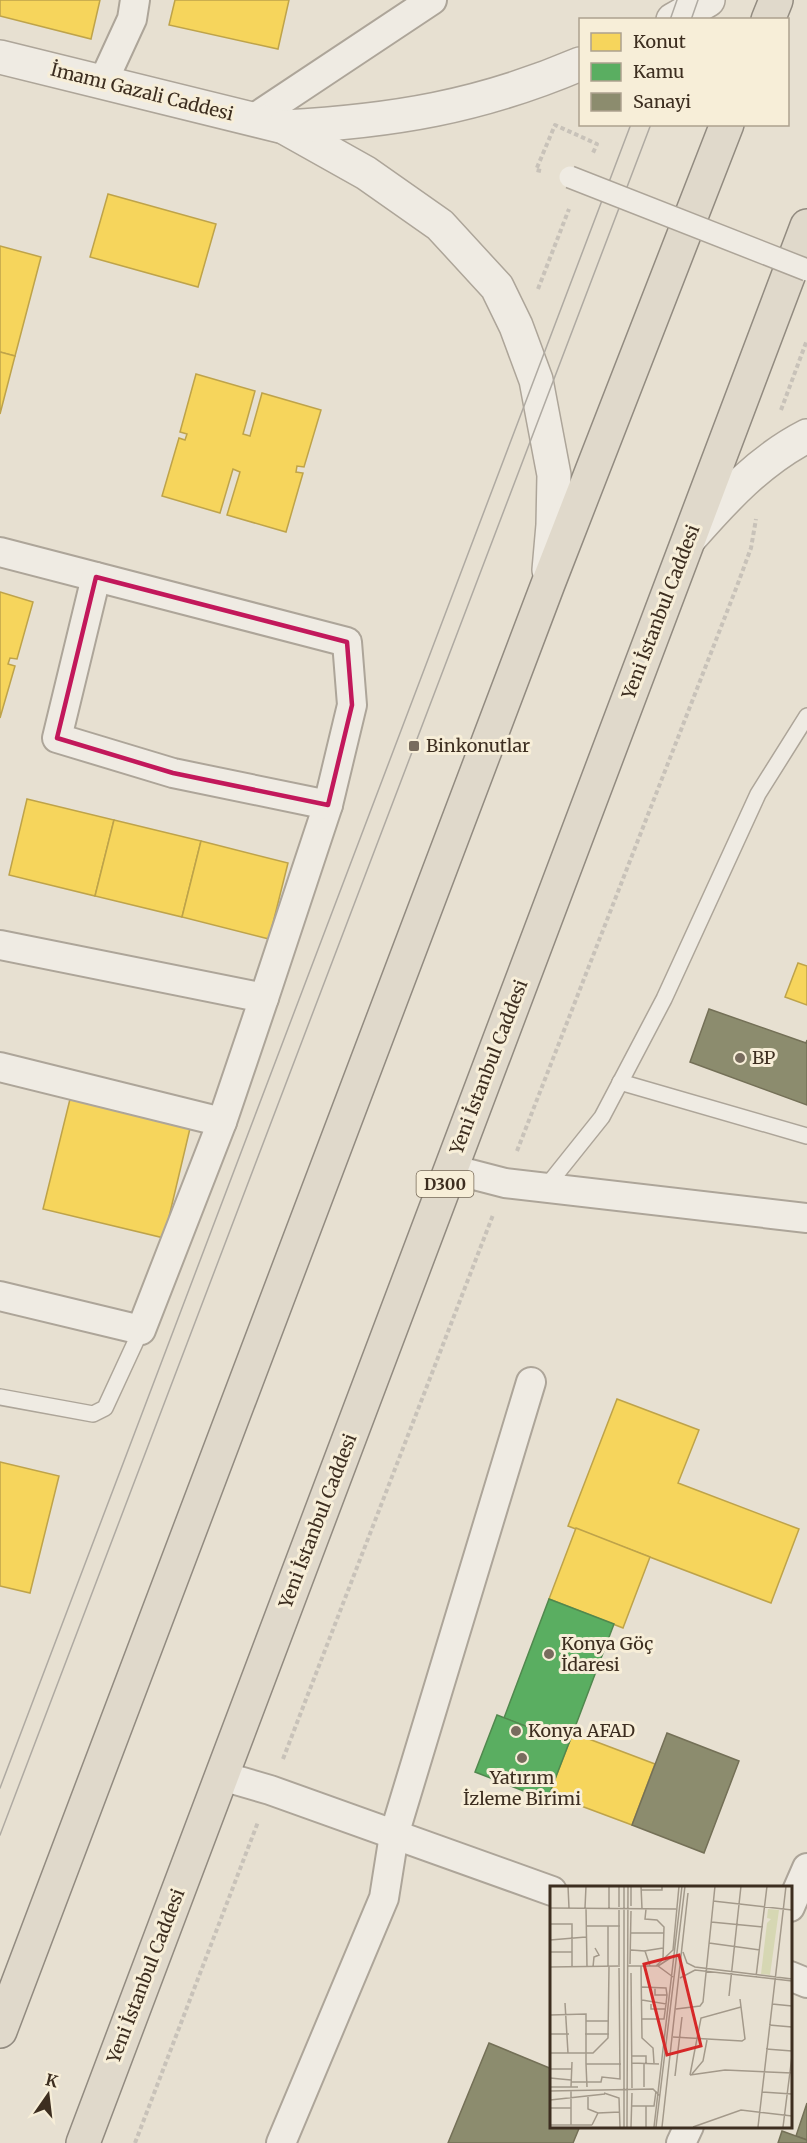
<svg xmlns="http://www.w3.org/2000/svg" width="807" height="2143" font-family="Merriweather,serif">
  <style>
    .homes { fill: #f6d55c; stroke: #bea34a; stroke-width: 1.5 }
    .public { fill: #5aae61; stroke: #51884e; stroke-width: 1.5 }
    .industry { fill: #8c8c6e; stroke: #747057; stroke-width: 1.5 }
    .lines { fill: none; stroke-linecap: round; stroke-linejoin: round }
    .service-casing { stroke: #ada599; stroke-width: 18 }
    .minor-casing { stroke: #ada599; stroke-width: 32 }
    .tertiary-casing { stroke: #ada599; stroke-width: 36 }
    .trunk-casing { stroke: #928b80; stroke-width: 36 }
    .path { stroke: #c8c2b9; stroke-width: 4; stroke-dasharray: 4.5 3; stroke-linecap: butt }
    .service { stroke: #efebe3; stroke-width: 15 }
    .minor { stroke: #efebe3; stroke-width: 28 }
    .tertiary { stroke: #efebe3; stroke-width: 33 }
    .trunk { stroke: #e0d9cb; stroke-width: 33 }
    .tram { stroke: #afaaa2; stroke-width: 1.5 }
    .pedestrian-bridge-casing { stroke: #ada599; stroke-width: 24; stroke-linecap: butt }
    .pedestrian-bridge { stroke: #efebe3; stroke-width: 21 }
    .marked { fill: none; stroke: #c2185b; stroke-width: 4.5; stroke-linejoin: round }
    .poi-dot { fill: #786c5e; stroke: #f7eed8; stroke-width: 2 }
    .labels { text-anchor: middle; stroke-width: 6; stroke-linejoin: round; paint-order: stroke }
    .shield { fill: #f7eed8; stroke: #756857; stroke-width: 1.5 }
    .shield-label { font-size: 16px; font-weight: bold; fill: #3d2e20 }
    .street-label { font-size: 18px; fill: #3d2e20; stroke: #f7eed8 }
    .poi-label { font-size: 18px; fill: #3d2e20; stroke: #f7eed8; text-anchor: start }
    .inset-road { fill: none; stroke: #a3998a; stroke-width: 1.5 }
    .view { fill: #d62828; fill-opacity: 0.15; stroke: #d62828; stroke-width: 3 }
    .inset-edge { fill: none; stroke: #3d2e20; stroke-width: 3 }
  </style>
  <rect width="100%" height="100%" fill="#e7e0d1"/>
  <g class="homes">
    <path d="M0 0H100L91 39 0 16Z"/>
    <path d="M175 0H289L278 49 169 25Z"/>
    <path d="M108 194 216 224 198 287 90 257Z"/>
    <path d="M0 246 41 257 15 356 0 352Z"/>
    <path d="M0 352 15 356 0 414Z"/>
    <path d="M196 374 255 391 243 434 250 436 262 393 321 410 304 467 297 466 296 472 303 473 286 532 227 515 240 472 233 469 220 513 162 496 179 438 185 440 187 434 180 432Z"/>
    <path d="M0 592 33 602 17 659 10 658 8 664 15 666 0 718Z"/>
    <path d="M27 799 114 820 95 896 9 875Z"/>
    <path d="M114 820 201 841 182 917 95 896Z"/>
    <path d="M201 841 288 863 269 939 182 917Z"/>
    <path d="M798 963 807 966V1005L785 997Z"/>
    <path d="M72 1091 192 1120 164 1238 43 1209Z"/>
    <path d="M617 1399 699 1430 678 1483 799 1529 771 1603 568 1526Z"/>
    <path d="M0 1462 59 1476 30 1593 0 1586Z"/>
    <path d="M576 1528 650 1557 623 1628 549 1599Z"/>
    <path d="M573 1733 655 1764 632 1825 549 1794Z"/>
  </g>
  <g class="public">
    <path d="M549 1599 614 1624 569 1743 504 1718Z"/>
    <path d="M497 1715 569 1743 547 1800 475 1772Z"/>
  </g>
  <g class="industry">
    <path d="M709 1009 806 1043 807 1040V1105L690 1062Z"/>
    <path d="M667 1733 739 1761 704 1853 632 1825Z"/>
    <path d="M489 2043 552 2069V2126H580L573 2143H448Z"/>
    <path d="M807 2103V2140L796 2136Z"/>
    <path d="M782 2131 807 2140V2143H778Z"/>
  </g>
  <g class="lines">
    <defs>
      <g id="service">
        <path d="M620 1082 807 1136"/>
        <path d="M546 1187 602 1117 664 999 758 794 807 716"/>
        <path d="M0 1397 93 1414 105 1408 141 1330"/>
      </g>
      <g id="minor">
        <path d="M103 82 132 19 135 0"/>
        <path d="M253 119 432 0"/>
        <path d="M0 552 347 642 352 705 328 805 264 998 0 945"/>
        <path d="M96 577 57 738 173 773 328 805"/>
        <path d="M0 1067 222 1122"/>
        <path d="M451 1169 505 1183 807 1218"/>
        <path d="M0 1296 141 1330 222 1122 264 998"/>
        <path d="M222 1776 270 1790 552 1891"/>
        <path d="M790 1907 807 1868"/>
        <path d="M790 1976 807 1983"/>
        <path d="M281 2143 384 1898 394 1835 531 1382"/>
        <path d="M681 2143 689 2126"/>
      </g>
      <g id="tertiary">
        <path d="M673 20 708 0"/>
        <path d="M0 57 284 127 366 173 440 225 497 287 516 326 536 380 554 475 553 525 549 570"/>
        <path d="M284 127C393 121 479 107 580 64"/>
        <path d="M690 538C724 499 760 460 807 436"/>
      </g>
      <g id="trunk">
        <path d="M768 20 776 0"/>
        <path d="M0 2031 548 584 727 124"/>
        <path d="M83 2143 807 226"/>
      </g>
    </defs>
    <use href="#service" class="service-casing"/>
    <use href="#minor" class="minor-casing"/>
    <use href="#tertiary" class="tertiary-casing"/>
    <use href="#trunk" class="trunk-casing"/>
    <g class="path">
      <path d="M541 171 536 170 555 125 597 144 592 155"/>
      <path d="M538 289 569 209"/>
      <path d="M781 410 807 340"/>
      <path d="M517 1151 737 586 751 548 756 519"/>
      <path d="M283 1759 493 1215"/>
      <path d="M135 2143 258 1822"/>
    </g>
    <use href="#service" class="service"/>
    <use href="#minor" class="minor"/>
    <use href="#tertiary" class="tertiary"/>
    <use href="#trunk" class="trunk"/>
    <g class="tram">
      <path d="M670 20 677 0"/>
      <path d="M691 20 698 0"/>
      <path d="M0 1788 631 124"/>
      <path d="M0 1835 651 124"/>
    </g>
    <defs>
      <path id="pedestrian-bridge" d="M570 177 807 270"/>
    </defs>
    <use href="#pedestrian-bridge" class="pedestrian-bridge-casing"/>
    <use href="#pedestrian-bridge" class="pedestrian-bridge"/>
  </g>
  <path class="marked" d="M96 577 347 642 352 705 328 805 173 773 57 738Z"/>
  <g class="poi-dot">
    <rect x="408" y="740" width="12" height="12" rx="3"/>
    <circle cx="740" cy="1058" r="6"/>
    <circle cx="549" cy="1654" r="6"/>
    <circle cx="516" cy="1731" r="6"/>
    <circle cx="522" cy="1758" r="6"/>
  </g>
  <g class="labels">
    <rect class="shield" x="416.5" y="1171" width="57" height="26" rx="4.5"/>
    <g class="shield-label">
      <text x="445" y="1190">D300</text>
    </g>
    <g class="street-label">
      <text transform="translate(142 92) rotate(14)" y="6">İmamı Gazali Caddesi</text>
      <text transform="translate(661 612) rotate(-69)" y="6">Yeni İstanbul Caddesi</text>
      <text transform="translate(489 1067) rotate(-69)" y="6">Yeni İstanbul Caddesi</text>
      <text transform="translate(318 1521) rotate(-69)" y="6">Yeni İstanbul Caddesi</text>
      <text transform="translate(146 1976) rotate(-69)" y="6">Yeni İstanbul Caddesi</text>
    </g>
    <g class="poi-label">
      <text x="426" y="752">Binkonutlar</text>
      <text x="752" y="1064">BP</text>
      <text x="561" y="1650">Konya Göç<tspan x="561" dy="21">İdaresi</tspan></text>
      <text x="528" y="1737">Konya AFAD</text>
      <text x="522" y="1784" text-anchor="middle">Yatırım<tspan x="522" dy="21">İzleme Birimi</tspan></text>
    </g>
  </g>
  <g transform="translate(550 1886)">
    <rect width="242" height="242" fill="#e7e0d1"/>
    <path d="M218 23 229 24 220 89 211 88 217 37 221 33 217 32Z" fill="#d6d7b3"/>
    <path class="inset-road" d="M18 0 19 22M59 0V23M69 0V21M91 0 92 23M91 4H112V0M163 15 242 24M81 20V0M0 22 126 23M35 22 36 0M36 22 37 81M96 23 95 33 107 34 114 41 113 73M69 24V79M161 36 213 41M0 38H22V80M36 40H70M81 47H114M0 54 36 51M159 57 210 64M81 64 95 65 100 80M94 65 113 62M0 66H22M133 66 137 77 145 81 242 93M80 78 81 25M58 80V40M77 80H108L123 91M91 80 92 152 103 162 104 177M106 80 123 64 129 0M108 80 125 69M0 81 70 80M43 81 44 71 49 69 45 62M81 87 82 202M206 91 217 0M130 92 145 84 242 95M92 101 116 102 117 109 116 118 92 114M105 101V109H117M179 110 191 0M15 117 18 167M101 118V123H115M222 118 242 120M126 123 150 120 153 116 165 0M0 129 36 128V178M92 133H114L116 118M36 135H59M219 139 242 141M0 148H19M35 148H59M123 151 192 155 195 153 190 113M216 163 242 165M0 167H43L58 152 59 81M81 170H96V177M82 177 109 178M94 177V201M0 183H22M142 188 153 175 157 154M140 189 175 184 242 187M140 189 151 132 191 121M125 190 132 131M0 192 21 194M21 196H51L52 191 70 193 69 82M0 201H28M21 201 22 176M37 201 36 178H71M0 205 103 203 110 210M21 205V239M212 206 242 208M54 207 69 212 70 241M38 210V223L48 227M0 214 55 208M82 220H104L106 205M0 222H21M0 239H42M42 239 48 227 70 226M74 241V0M77 241 78 0M81 241 82 207M96 241V220M104 241 132 0M106 241 135 0M112 241 138 7M143 241 191 224 242 230M208 241 236 0M233 241 242 170"/>
    <path class="view" d="M129 69 151 160 117 169 94 78Z"/>
    <rect width="242" height="242" class="inset-edge"/>
  </g>
  <rect x="579" y="18" width="210" height="108" fill="#f7eed8" stroke="#ada18e" stroke-width="1.5"/>
  <rect x="591" y="33" width="30" height="18" fill="#f6d55c" stroke="#ada18e" stroke-width="1.5"/>
  <text x="633" y="48" font-size="18" fill="#3d2e20">Konut</text>
  <rect x="591" y="63" width="30" height="18" fill="#5aae61" stroke="#ada18e" stroke-width="1.5"/>
  <text x="633" y="78" font-size="18" fill="#3d2e20">Kamu</text>
  <rect x="591" y="93" width="30" height="18" fill="#8c8c6e" stroke="#ada18e" stroke-width="1.5"/>
  <text x="633" y="108" font-size="18" fill="#3d2e20">Sanayi</text>
  <g transform="translate(48 2095) rotate(14)" stroke="#f7eed8" stroke-width="4.5" paint-order="stroke">
  <path d="M0-4.5L10 22L0 15L-10 22Z" fill="#3d2e20"/>
  <text y="-9" font-size="16" font-weight="bold" text-anchor="middle" fill="#3d2e20">K</text>
  </g>
</svg>
